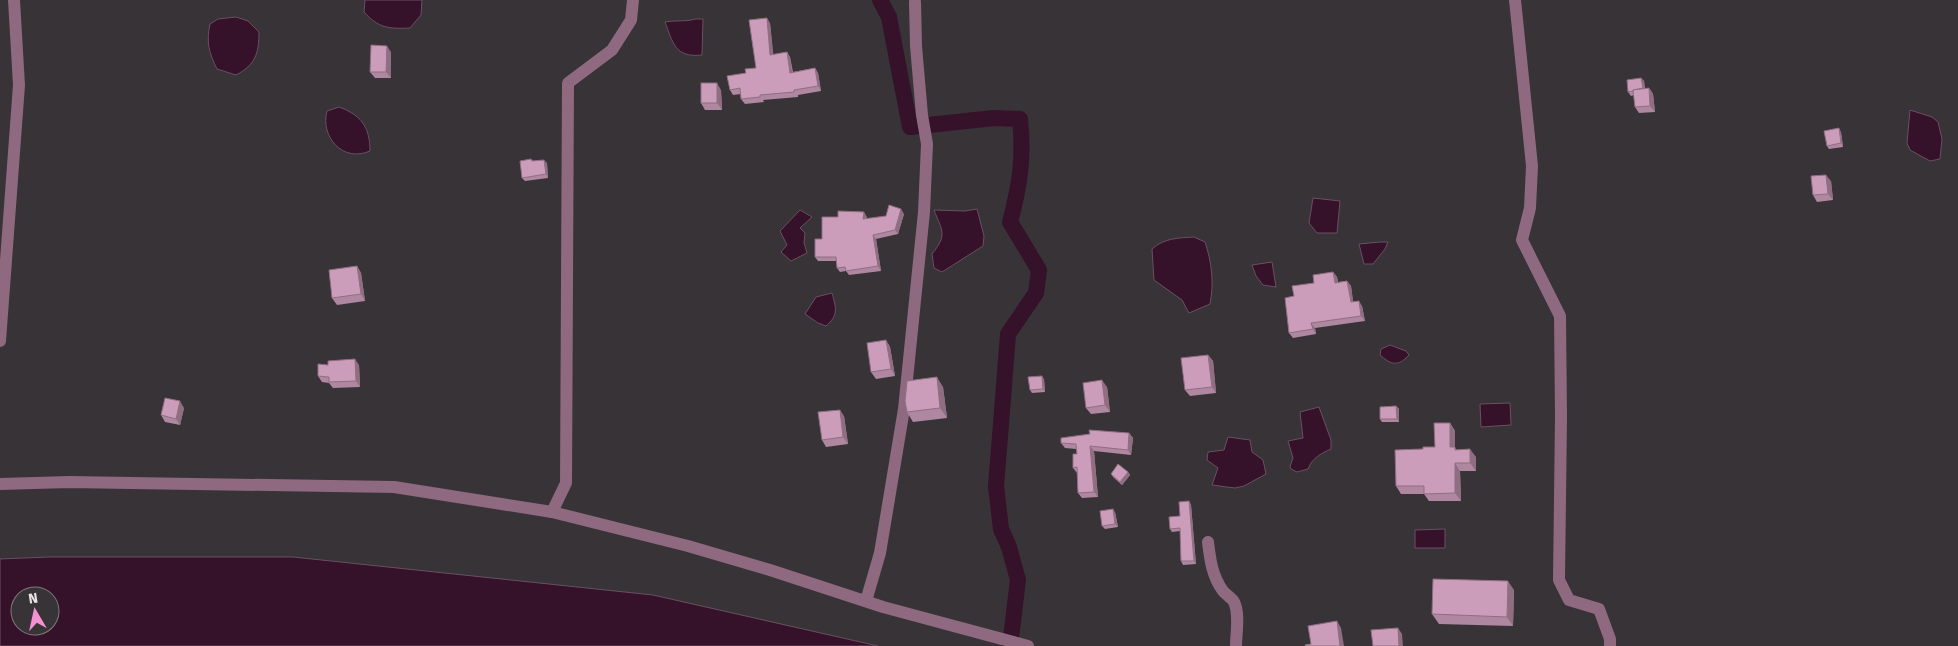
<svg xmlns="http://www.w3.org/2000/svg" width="1958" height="646" font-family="'Fira Sans',sans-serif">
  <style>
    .water { fill: #35112a; stroke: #6a5062; fill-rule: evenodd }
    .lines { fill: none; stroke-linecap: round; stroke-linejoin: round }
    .canal { stroke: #35112a; stroke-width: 16 }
    .minor { stroke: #8e6980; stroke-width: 12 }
    .wall { fill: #af87a0 }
    .shaded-wall { fill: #8f6e82 }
    .building { fill: #cc9dba; stroke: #8f6e82 }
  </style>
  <rect width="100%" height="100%" fill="#383336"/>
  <g class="water">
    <path d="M365 0H422L421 15 410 28C389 29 378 28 364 12Z"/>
    <path d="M236 17 248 21 259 32C259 54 255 65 236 75L217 69C209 53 206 42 210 24L218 19Z"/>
    <path d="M695 19H703L702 55C675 58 673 43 665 22 676 20 686 22 695 19Z"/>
    <path d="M339 107C361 115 370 127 370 151 343 163 320 137 327 111Z"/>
    <path d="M1910 110 1932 117 1938 122 1942 139 1940 159 1930 161 1910 150 1907 143Z"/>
    <path d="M1313 198 1340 201 1337 233H1317L1309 223Z"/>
    <path d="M977 209 984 236 983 246 942 272 934 268 932 254C948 234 942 231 934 210L965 211Z"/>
    <path d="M800 210 812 217 800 228 805 233 804 243 807 253 791 261 781 252 787 245 780 231Z"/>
    <path d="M1194 237 1205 242C1212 263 1214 283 1210 304L1189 313 1182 300 1154 280 1152 249C1164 238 1178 238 1194 237Z"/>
    <path d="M1380 242H1388L1385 249 1373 264H1364L1359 244Z"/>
    <path d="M1272 262 1276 287 1263 285 1256 276 1252 265Z"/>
    <path d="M832 293C836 308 839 315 826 326L818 323 805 314 816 297Z"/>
    <path d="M1390 345 1406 351 1409 355C1398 367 1391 365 1380 355L1381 349Z"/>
    <path d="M1510 403 1511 425 1481 427 1480 404Z"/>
    <path d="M1319 407 1331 440V449C1322 453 1312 458 1308 469L1297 472 1291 469 1290 466 1293 458 1288 441 1303 438 1300 412Z"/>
    <path d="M1228 437 1250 440 1252 452 1263 460 1266 474 1244 486 1235 488 1212 485 1218 468 1207 460 1208 452 1224 450Z"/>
    <path d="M1445 529V548H1415V530Z"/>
    <path d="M49 557H293L653 595 878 646H0V559ZM20 596H50V626H20Z"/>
  </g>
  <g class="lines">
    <path class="canal" d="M880 0 889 17 910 127 994 118 1020 119C1024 157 1020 185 1010 222L1039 270 1036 293 1008 334 1001 424 996 486 1001 529 1009 547 1018 580 1010 646"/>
    <g class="minor">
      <path d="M1515 0 1532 166 1530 208 1522 240 1560 316 1561 417 1559 580 1569 600 1599 609 1610 639V646"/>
      <path d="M0 341 19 85 14 0"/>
      <path d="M0 484 69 482 394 487 552 512 688 546 770 570 883 607 1028 646"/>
      <path d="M552 512 566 483 568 83 612 50 631 20 633 0"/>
      <path d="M1208 542C1210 559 1212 576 1223 591 1226 595 1232 598 1234 602 1240 614 1236 633 1236 646"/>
      <path d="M866 601 880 553 904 409 924 212 927 144 922 115 916 46 915 2"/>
    </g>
  </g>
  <g class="wall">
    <path d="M770 23 773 55 787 52 790 57 793 72 815 68 818 73 821 91 798 95V97L763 100 764 102 745 104 741 99V94L733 95 730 90 746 73 756 68Z"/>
    <path d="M391 52V78H375L370 72Z"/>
    <path d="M1641 78 1644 81 1645 88H1649L1653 94 1655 112 1639 113 1635 107 1634 95 1631 96 1628 92Z"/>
    <path d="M721 90 722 110H705L701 103Z"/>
    <path d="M1841 132 1843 147 1829 149 1827 146Z"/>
    <path d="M531 159 533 161 547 163 548 178 525 181 522 178Z"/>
    <path d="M1831 181 1833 200 1817 202 1813 195Z"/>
    <path d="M904 214 898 234 876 239 881 271 849 275 846 271 840 272 837 268V261H818L815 257 822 239 867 217V219Z"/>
    <path d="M357 266 361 273 365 301 337 305 332 298Z"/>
    <path d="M1333 272 1337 277 1338 282 1347 281 1351 286 1353 302 1362 306 1365 321 1315 328 1316 334 1293 338 1289 333 1294 296Z"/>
    <path d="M886 340 890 347 895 376 876 379 871 372Z"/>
    <path d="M1208 355 1213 361 1216 393 1190 396 1185 390Z"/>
    <path d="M328 365H359L360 387 333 388 329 383 322 382 318 376Z"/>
    <path d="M1044 379 1045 392 1032 393 1030 390Z"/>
    <path d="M943 387 947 418 913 422 907 412Z"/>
    <path d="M1107 387 1110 412 1091 414 1086 408Z"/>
    <path d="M1396 406 1399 409V422H1382L1380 419Z"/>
    <path d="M184 408 180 425 165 422 161 415Z"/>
    <path d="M844 416 848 444 826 447 822 440Z"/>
    <path d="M1450 423 1455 431V448L1457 450 1476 457V471H1460L1461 501H1429L1424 494H1401L1396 486 1423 449 1435 447Z"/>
    <path d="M1129 433 1133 438 1131 455 1094 451 1098 497 1082 498 1078 493 1077 473 1073 468 1077 454 1076 449 1065 448 1061 443Z"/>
    <path d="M1128 472 1130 475 1122 485 1113 477 1111 474Z"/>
    <path d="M1189 501 1191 505 1196 564 1183 565 1181 561 1180 531 1172 532 1170 529 1180 516Z"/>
    <path d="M1115 512 1118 527 1105 529 1102 526Z"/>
    <path d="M1514 590 1513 626 1439 624 1432 614Z"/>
  </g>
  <g class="shaded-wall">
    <path d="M767 18 770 23 774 60 770 55Z"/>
    <path d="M387 46 391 52V78L386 72Z"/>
    <path d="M787 52 790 57 793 78 790 73Z"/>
    <path d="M815 68 818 73 821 91 818 86Z"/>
    <path d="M1641 78 1644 81 1645 93 1643 90Z"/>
    <path d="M717 83 721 90 722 110 717 103Z"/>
    <path d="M1649 88 1653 94 1655 112 1650 106Z"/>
    <path d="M1839 128 1841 132 1843 147 1841 143Z"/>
    <path d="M544 160 547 163 548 178 546 174Z"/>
    <path d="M1826 175 1831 181 1833 200 1828 194Z"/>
    <path d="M901 209 904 214 898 234 895 230Z"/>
    <path d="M864 212 867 217V224L863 219Z"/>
    <path d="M873 235 876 239 881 271 878 266Z"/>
    <path d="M357 266 361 273 365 301 361 294Z"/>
    <path d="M1333 272 1337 277 1339 288 1335 283Z"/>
    <path d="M1347 281 1351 286 1354 307 1351 302Z"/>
    <path d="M1359 301 1362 306 1365 321 1361 316Z"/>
    <path d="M1311 323 1315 328 1316 334 1313 329Z"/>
    <path d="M886 340 890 347 895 376 891 369Z"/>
    <path d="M1208 355 1213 361 1216 393 1212 387Z"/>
    <path d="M355 359 359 365 360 387 356 381Z"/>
    <path d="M1042 376 1044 379 1045 392 1043 389Z"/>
    <path d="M937 377 943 387 947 418 940 408Z"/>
    <path d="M1102 380 1107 387 1110 412 1105 405Z"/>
    <path d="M180 401 184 408 180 425 176 419Z"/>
    <path d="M1396 406 1399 409V422L1397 419Z"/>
    <path d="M840 410 844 416 848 444 843 437Z"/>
    <path d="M1450 423 1455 431V448L1460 454 1450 447Z"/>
    <path d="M1129 433 1133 438 1131 455 1128 450Z"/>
    <path d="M1090 446 1094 451 1098 497 1094 492Z"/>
    <path d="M1470 449 1476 457V471L1470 463Z"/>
    <path d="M1455 463 1460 471 1461 501 1455 493Z"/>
    <path d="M1128 472 1130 475 1122 485 1120 482Z"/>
    <path d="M1189 501 1191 505 1196 564 1194 561Z"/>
    <path d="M1113 509 1115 512 1118 527 1115 524Z"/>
    <path d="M1508 581 1514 590 1513 626 1507 617Z"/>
    <path d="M1337 621 1341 628 1344 646H1340Z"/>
    <path d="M1398 628 1402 634 1403 646H1399Z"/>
  </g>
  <g class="building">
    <path d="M767 18 770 55 787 52 790 73 815 68 818 86 794 90V92L760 95V97L741 99 740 88 730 90 727 76 746 73 745 69 756 68 749 20Z"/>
    <path d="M371 45 387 46 386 72H370Z"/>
    <path d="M1641 78 1643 88 1633 90V91L1628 92 1627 80Z"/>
    <rect x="701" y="83" width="16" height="20"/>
    <path d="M1649 88 1650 106 1635 107 1633 90Z"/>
    <path d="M1839 128 1841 143 1827 146 1824 131Z"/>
    <path d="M531 159 532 161 544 160 546 174 522 178 520 161Z"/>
    <path d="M1826 175 1828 194 1813 195 1811 176Z"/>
    <path d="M889 205 901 209 895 230 873 235 878 266 846 271 845 267 837 268 836 257H815V239H822V217H838V211L864 212 863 219 886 216Z"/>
    <path d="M357 266 361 294 332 298 329 270Z"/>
    <path d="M1333 272 1335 283 1347 281 1351 302 1359 301 1361 316 1311 323 1313 329 1289 333 1285 298 1294 296 1292 286 1314 283 1313 275Z"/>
    <path d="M886 340 891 369 871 372 867 343Z"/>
    <path d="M1208 355 1212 387 1185 390 1181 358Z"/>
    <path d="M355 359 356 381 329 382V377L318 376V364L328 365V361Z"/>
    <path d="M1042 376 1043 389 1030 390 1028 377Z"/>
    <path d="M937 377 940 408 907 412 905 401 907 381Z"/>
    <path d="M1102 380 1105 405 1086 408 1083 383Z"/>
    <path d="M165 398 180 401 176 419 161 415Z"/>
    <path d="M1396 406 1397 419H1380V407Z"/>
    <path d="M840 410 843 437 822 440 818 412Z"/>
    <path d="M1434 423H1450V447H1455V450L1470 449V463H1455V493L1424 494V486H1396L1395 450 1423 449V447H1435Z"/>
    <path d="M1089 430 1129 433 1128 450 1090 446 1094 492 1078 493 1077 467 1073 468V454H1077L1076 444 1061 443V438L1090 434Z"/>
    <path d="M1118 464 1128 472 1120 482 1111 474Z"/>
    <path d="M1189 501 1194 561H1181L1180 528 1170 529 1169 517 1180 516 1179 502Z"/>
    <path d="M1113 509 1115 524 1102 526 1100 511Z"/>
    <path d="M1433 579 1508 581 1507 617 1432 614Z"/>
    <path d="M1337 621 1340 646H1305V645L1311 644 1308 626Z"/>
    <path d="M1398 628 1399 646H1373L1371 630Z"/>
  </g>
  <g transform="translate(35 611) rotate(351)"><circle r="24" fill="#383336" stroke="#7e7a7c"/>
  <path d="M0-4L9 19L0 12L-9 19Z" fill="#f591d2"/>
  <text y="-8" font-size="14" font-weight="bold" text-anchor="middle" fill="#e7e4e6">N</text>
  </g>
</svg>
